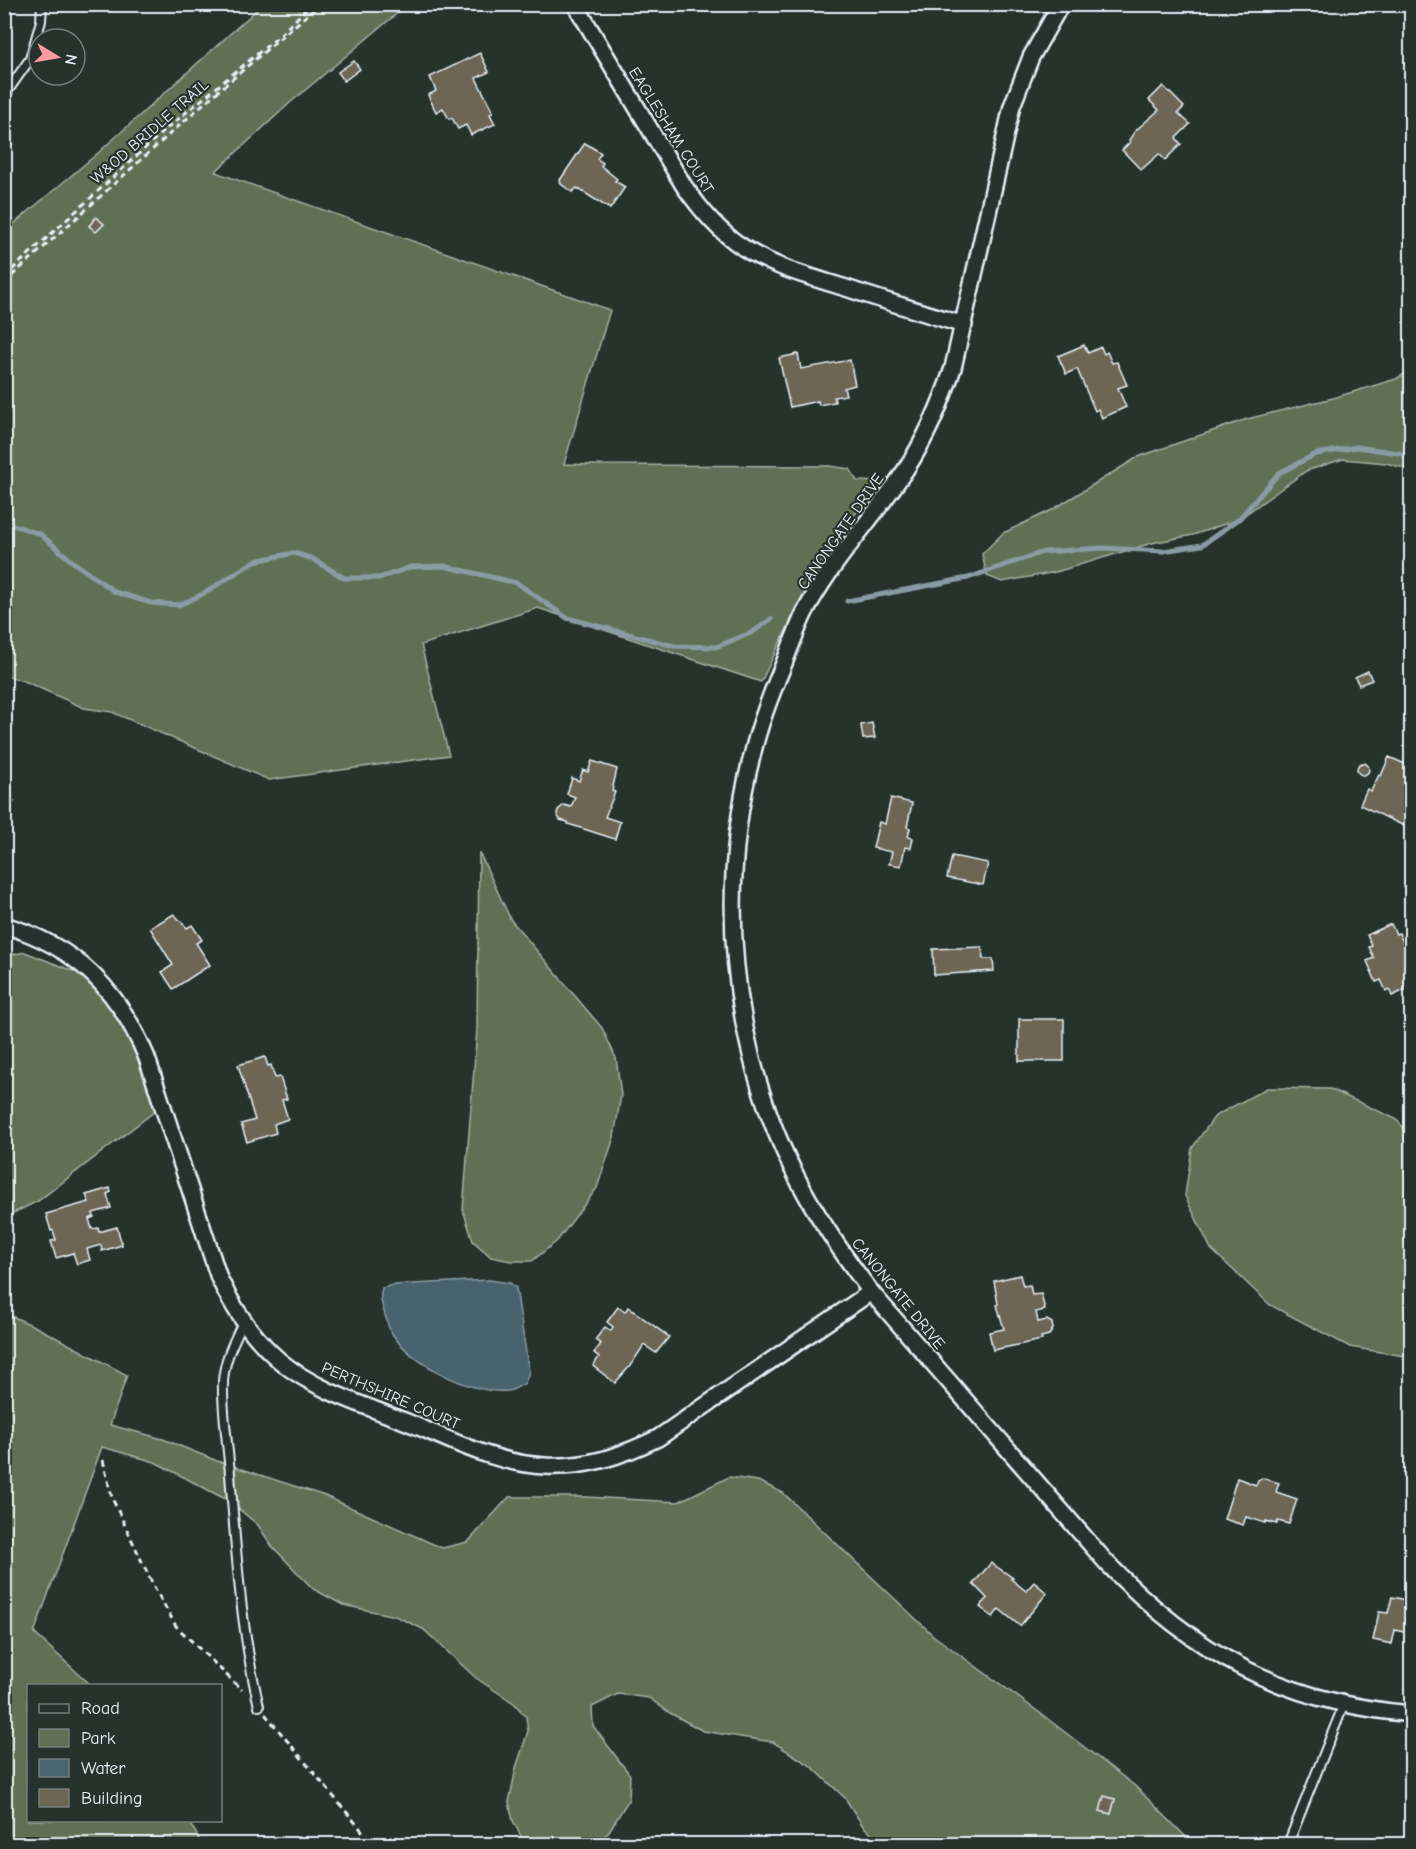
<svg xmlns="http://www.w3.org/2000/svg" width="1416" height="1849" font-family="'Comic Neue',sans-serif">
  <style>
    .green { fill: #5e7154; stroke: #a3b1a6; stroke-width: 1.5 }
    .water { fill: #49646e; stroke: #899ca5; stroke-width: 1.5 }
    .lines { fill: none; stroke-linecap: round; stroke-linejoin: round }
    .stream { stroke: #899ca5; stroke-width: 5 }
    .building { fill: #6d6655; stroke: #e8f1f8; stroke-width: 1.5 }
    .lane-casing { stroke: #e8f1f8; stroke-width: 12 }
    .street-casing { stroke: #e8f1f8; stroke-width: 20 }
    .path { stroke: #e8f1f8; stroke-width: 3; stroke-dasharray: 6 4.5; stroke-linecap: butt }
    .lane { stroke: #26332d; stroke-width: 8 }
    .street { stroke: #26332d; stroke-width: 15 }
    .labels { text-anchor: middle; stroke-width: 4.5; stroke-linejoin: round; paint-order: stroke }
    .street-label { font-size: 16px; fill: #e8f1f8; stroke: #26332d }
  </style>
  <rect width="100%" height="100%" fill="#26332d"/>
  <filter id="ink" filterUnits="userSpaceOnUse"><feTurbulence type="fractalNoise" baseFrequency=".0167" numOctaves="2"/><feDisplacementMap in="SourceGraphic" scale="12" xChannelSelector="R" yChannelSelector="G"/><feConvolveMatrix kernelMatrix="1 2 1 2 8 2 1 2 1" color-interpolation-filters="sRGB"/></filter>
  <g filter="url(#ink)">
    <g class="green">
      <path d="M262 5H407L291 102 215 172 610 310 564 464 594 465 829 466 850 469 857 481 879 482 847 525 799 603 761 682 538 608 421 645 449 755 269 780 112 712 84 708 24 681 5 676 4 232 98 153Z"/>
      <path d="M1411 370V470L1386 463 1343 459 1306 471 1239 519 1193 535 1152 543 1056 572 1002 582 987 576 982 554 1003 533 1052 510 1138 457 1247 419 1333 398 1396 379Z"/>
      <path d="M479 852 511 920 602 1028 616 1058 621 1095 614 1137 597 1188 557 1241 532 1261H511L491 1257 473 1241 463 1210 477 1029Z"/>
      <path d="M25 952 101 982 137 1035 163 1105 38 1201 5 1217V956Z"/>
      <path d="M1267 1088 1330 1089 1396 1119 1411 1136V1357L1350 1347 1270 1305 1211 1249 1185 1196 1192 1148 1215 1116Z"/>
      <path d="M5 1313 36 1327 127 1375 110 1425 163 1439 217 1461 325 1496 442 1548 468 1542 509 1497H587L678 1502 729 1477 758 1481 783 1493 934 1636 1040 1713 1135 1786 1193 1844H882L863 1826 845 1798 811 1766 773 1742 703 1731 670 1713 649 1698 618 1694 592 1707 593 1726 630 1775 629 1799 608 1833 592 1844H529L523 1840 513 1821 509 1802 516 1768 528 1731 526 1717 515 1704 476 1678 423 1629 395 1616 343 1605 313 1589 271 1545 258 1525 229 1501 155 1462 102 1447 34 1633 91 1685 28 1686V1820L189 1821 202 1844H5Z"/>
    </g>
    <path class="water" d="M489 1280 510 1283 516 1288 529 1372 525 1383C520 1386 514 1390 508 1391 471 1394 411 1364 391 1332 388 1327 387 1320 385 1315 382 1304 379 1299 382 1288L393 1285Z"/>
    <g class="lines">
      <g class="stream">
        <path d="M4 522 40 534 73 562 115 592 151 603 179 605 201 595 255 561 294 553 313 559 344 578H379L411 567 444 566 517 583 567 618 674 646 716 647 753 632 771 619"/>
        <path d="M847 601 968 578 1043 552 1102 548 1163 551 1202 545 1239 519 1279 473 1316 454 1357 447 1412 455"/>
      </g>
    </g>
    <g class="building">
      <path d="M480 53 489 72 476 78 493 112 490 114 495 124 471 135 466 125 458 129 452 118 449 119 443 108 436 112 428 95 436 91 430 77Z"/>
      <path d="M354 61 360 69 344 81 338 72Z"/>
      <path d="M1163 86 1184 107 1178 113 1190 124 1176 138 1181 144 1165 160 1159 154 1141 170 1122 150 1130 142 1129 140 1135 131 1159 110 1149 100Z"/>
      <path d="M585 143 601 153 597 159 603 163 601 166 617 179 615 181 625 187 610 209 577 188 572 192 561 184 560 180Z"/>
      <path d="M96 217 104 224 96 232 89 226Z"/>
      <path d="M1084 345 1088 353 1101 347 1104 354 1107 352 1112 363 1117 362 1127 385 1118 388 1126 407 1102 418 1098 409 1095 411 1077 369 1066 374 1058 356Z"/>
      <path d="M798 354 801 369 850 360 855 385 844 388 846 395 834 397 835 402 819 405 818 401 790 407 779 358Z"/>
      <path d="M1368 671 1372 680 1359 685 1355 677Z"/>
      <path d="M872 723 875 738 863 739 861 725Z"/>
      <path d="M1389 757 1412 767 1410 779 1412 780V796L1406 807 1411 809 1404 826 1360 805 1367 789 1371 791 1379 775 1381 776Z"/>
      <path d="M592 761 617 769 612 791 615 792 605 817 620 822 615 839 568 824V822L560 820 557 814 558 810 564 805 571 807 575 797 567 794 572 778 579 781 583 770 588 772Z"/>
      <circle cx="1363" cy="769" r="6"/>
      <path d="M4 796 14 801 4 821Z"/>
      <path d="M891 798 912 803 907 827 910 828 908 837 913 838 911 848 905 847 901 866 889 864 892 852 873 848 879 822 885 824Z"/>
      <path d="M952 856 988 863 983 885 947 878Z"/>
      <path d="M174 914 187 928 192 925 202 940 196 943 210 965 173 989 162 972 173 965 150 928Z"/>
      <path d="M1391 924 1396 934 1399 933 1412 963 1411 998 1407 989 1392 996 1389 989 1386 991 1381 980 1376 982 1367 961 1374 958 1369 947 1372 946 1367 935Z"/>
      <path d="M982 947 983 959H993L994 971 934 975 933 949Z"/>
      <rect x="1019" y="1019" width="45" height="42"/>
      <path d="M265 1057 268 1066 271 1065 275 1078 280 1077 287 1099 282 1100 288 1119 274 1124 276 1133 247 1142 241 1124 255 1120 238 1065Z"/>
      <path d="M110 1188 111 1192 107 1194 111 1208 93 1213 94 1217 89 1219 92 1229 98 1228 99 1232 117 1227 122 1245 102 1251 101 1245 87 1249 90 1260 77 1264 73 1253 56 1258 51 1241 56 1240 53 1230 51 1231 46 1214 89 1202 86 1195Z"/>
      <path d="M1020 1275 1023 1286 1030 1285 1032 1295 1041 1294 1045 1310 1036 1312 1038 1322 1047 1320 1052 1323 1053 1329 1049 1335 1041 1337 1042 1340 993 1350 989 1332 1004 1329 997 1305 998 1304 994 1281Z"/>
      <path d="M618 1307 625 1312 628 1307 669 1337 656 1353 644 1345 630 1366 615 1383 593 1366 599 1357 594 1353 601 1344 595 1340 605 1327 611 1331 613 1327 607 1322Z"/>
      <path d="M1237 1478 1256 1485 1258 1480 1262 1478 1279 1483 1276 1492 1297 1499 1289 1524 1278 1521 1277 1524 1266 1521 1265 1523 1246 1517 1243 1525 1224 1519Z"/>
      <path d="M991 1563 1013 1578 1011 1579 1026 1591 1034 1582 1047 1593 1020 1626 999 1609 993 1617 980 1607 987 1598 973 1584Z"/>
      <path d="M1392 1597 1412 1601V1634L1395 1630 1392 1644 1373 1640 1379 1612 1388 1613Z"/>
      <path d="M1104 1796 1115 1799 1111 1814 1100 1811Z"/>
    </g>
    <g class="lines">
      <defs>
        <g id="lane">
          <path d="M4 96 30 59 41 21 42 4"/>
          <path d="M243 1322C234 1341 224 1360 223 1382 222 1412 228 1444 230 1474 236 1551 241 1631 259 1706"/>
          <path d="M1288 1844 1344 1704"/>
        </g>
        <g id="street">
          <path d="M575 4 684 186C701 210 719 232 744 248 775 268 811 277 846 288 885 301 924 313 964 325"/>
          <path d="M1061 4 1031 57 1012 106 953 368C941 404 927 437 906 469 874 518 831 561 804 614 796 631 790 648 783 666 771 694 760 722 753 752 717 889 730 1041 792 1168 814 1213 842 1253 871 1292L1106 1562C1194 1654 1284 1703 1412 1714"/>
          <path d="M4 925C76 946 119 990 147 1058L219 1278C234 1310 253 1338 280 1361 316 1391 364 1405 407 1422 451 1440 496 1464 545 1466 586 1468 621 1456 658 1438L871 1292"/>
        </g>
      </defs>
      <use href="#lane" class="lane-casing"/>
      <use href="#street" class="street-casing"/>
      <g class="path">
        <path d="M4 277 166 129 278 37 311 4"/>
        <path d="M4 283 202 105 320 4"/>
        <path d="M103 1460 112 1498 154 1587 176 1626 242 1690"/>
        <path d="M265 1714 373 1844"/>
      </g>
      <use href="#lane" class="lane"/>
      <use href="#street" class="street"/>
    </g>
  </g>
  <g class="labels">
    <g class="street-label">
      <text transform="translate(672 130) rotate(58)" y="6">EAGLESHAM COURT</text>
      <text transform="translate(149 131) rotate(-41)" y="6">W&amp;OD BRIDLE TRAIL</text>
      <text transform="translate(840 531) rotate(-55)" y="6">CANONGATE DRIVE</text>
      <text transform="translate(899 1293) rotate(51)" y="6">CANONGATE DRIVE</text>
      <text transform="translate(391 1395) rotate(23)" y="6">PERTHSHIRE COURT</text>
    </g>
  </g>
  <rect width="1416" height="1849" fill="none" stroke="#26332d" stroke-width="24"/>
  <rect x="12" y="12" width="1392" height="1825" fill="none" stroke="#e8f1f8" stroke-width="2" filter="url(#ink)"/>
  <rect x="27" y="1684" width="195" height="138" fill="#26332d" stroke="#747f7e" stroke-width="1.5"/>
  <rect x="39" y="1704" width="30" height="9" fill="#26332d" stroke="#747f7e" stroke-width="1.5"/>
  <text x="81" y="1714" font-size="18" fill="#e8f1f8">Road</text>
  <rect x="39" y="1729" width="30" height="18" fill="#5e7154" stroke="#747f7e" stroke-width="1.5"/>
  <text x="81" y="1744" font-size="18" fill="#e8f1f8">Park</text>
  <rect x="39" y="1759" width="30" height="18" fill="#49646e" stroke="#747f7e" stroke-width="1.5"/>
  <text x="81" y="1774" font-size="18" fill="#e8f1f8">Water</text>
  <rect x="39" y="1789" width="30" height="18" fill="#6d6655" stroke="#747f7e" stroke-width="1.5"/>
  <text x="81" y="1804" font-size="18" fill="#e8f1f8">Building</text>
  <g transform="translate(57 57) rotate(101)"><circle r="28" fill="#26332d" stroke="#747f7e" stroke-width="1.5"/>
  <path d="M0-4.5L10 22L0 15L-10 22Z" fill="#ff9aa2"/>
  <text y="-9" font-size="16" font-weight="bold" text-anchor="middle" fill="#e8f1f8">N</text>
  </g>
</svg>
